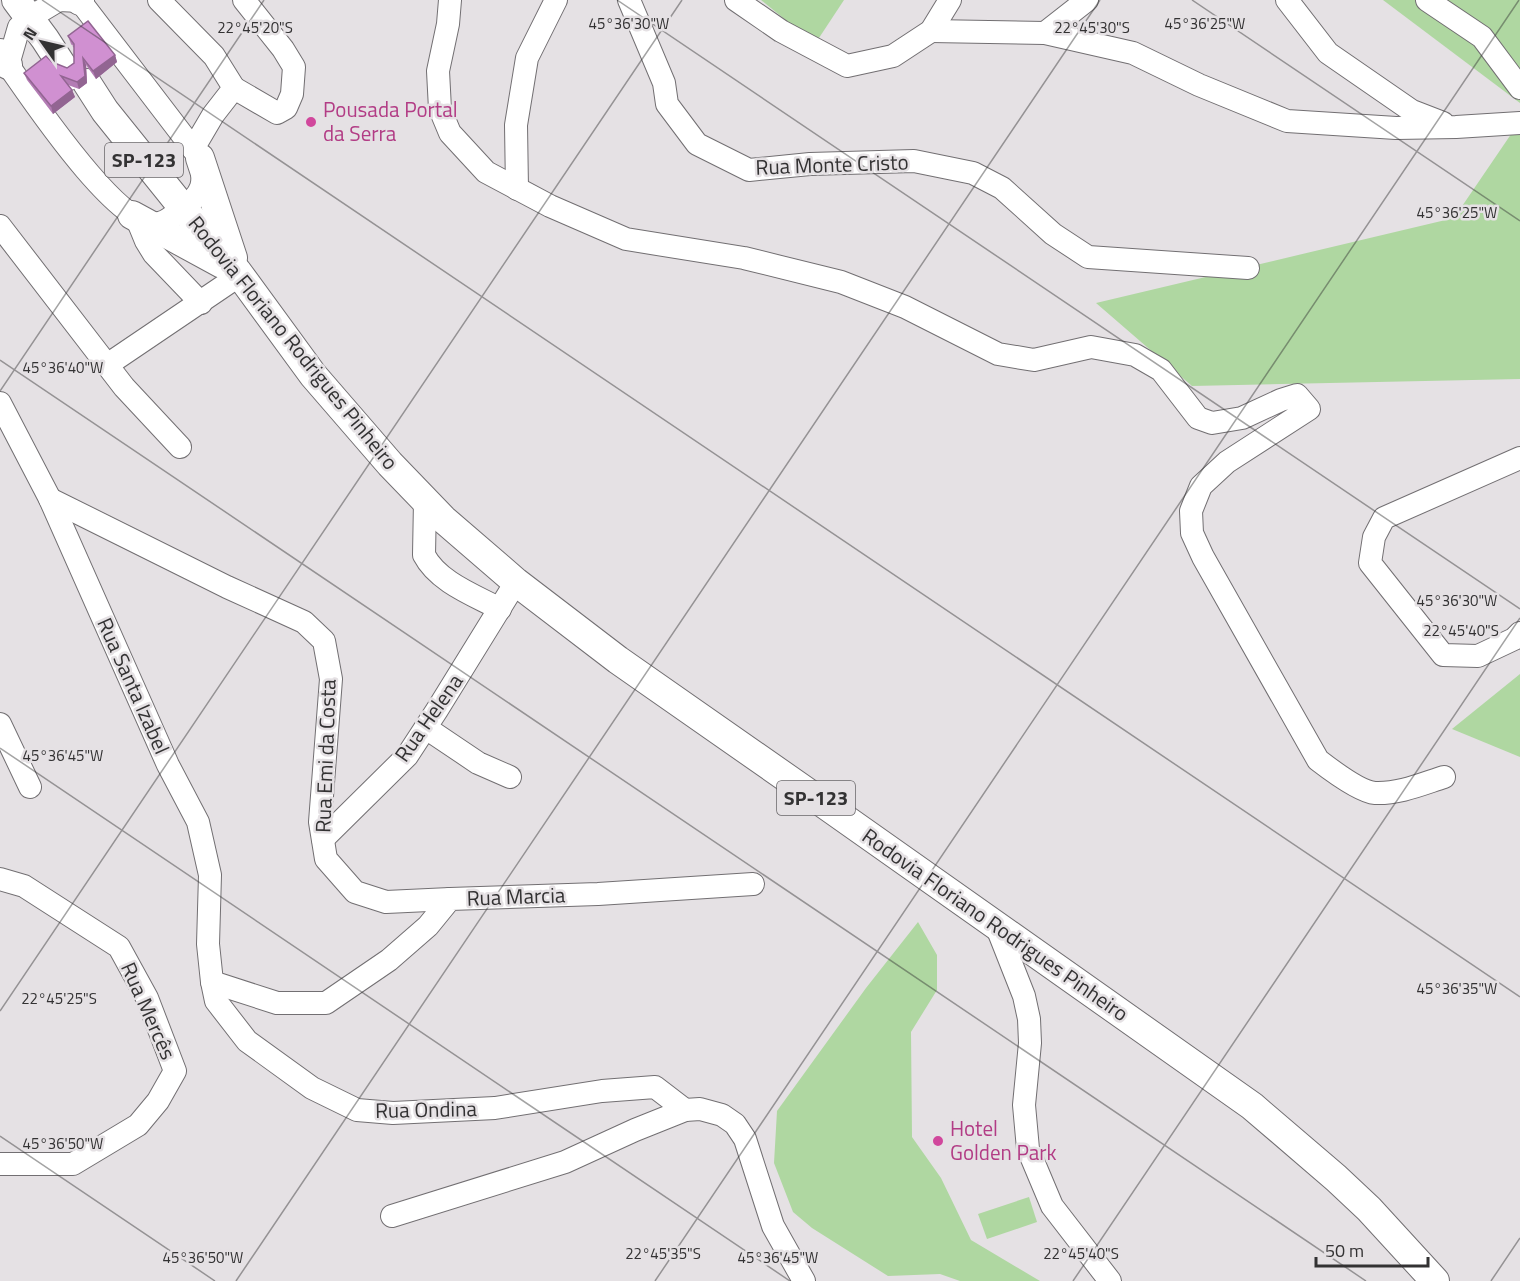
<svg xmlns="http://www.w3.org/2000/svg" width="1520" height="1281" font-family="'Titillium Web',sans-serif">
  <style>
    .green { fill: #afd7a1 }
    .lines { fill: none; stroke-linecap: round; stroke-linejoin: round }
    .minor-casing { stroke: #726f72; stroke-width: 24 }
    .major-casing { stroke: #726f72; stroke-width: 30 }
    .minor { stroke: #fff; stroke-width: 22 }
    .major { stroke: #fff; stroke-width: 28 }
    .wall { fill: #b37cb4 }
    .shaded-wall { fill: #926592 }
    .building { fill: #d090d1; stroke: #926592; stroke-width: 1.5 }
    .ticks { fill: none; stroke: #333233; stroke-width: 1.5; stroke-opacity: 0.45 }
    .hotel-dot { fill: #d1479c; stroke: #e5e1e4; stroke-width: 2 }
    .labels { text-anchor: middle; stroke-width: 5; stroke-linejoin: round; paint-order: stroke }
    .shield { fill: #e5e1e4; stroke: #686668; stroke-width: 1.5 }
    .shield-label { font-size: 20px; font-weight: bold; fill: #333233 }
    .hotel-label { font-size: 21px; fill: #b23c85; stroke: #e5e1e4; text-anchor: start }
    .street-label { font-size: 21px; fill: #333233; stroke: #e5e1e4 }
    .ticks-label { font-size: 15px; text-anchor: middle; fill: #333233; stroke: #e5e1e4; stroke-width: 5; stroke-linejoin: round; paint-order: stroke }
  </style>
  <rect width="100%" height="100%" fill="#e5e1e4"/>
  <g class="green">
    <path d="M761 0H844L815 44Z"/>
    <path d="M1383 0H1520V103Z"/>
    <path d="M1520 121V379L1192 386 1096 303 1454 218Z"/>
    <path d="M1520 674V757L1452 729Z"/>
    <path d="M918 922 937 955V990L911 1032 912 1137 941 1178 971 1240 1040 1281H960L940 1274 888 1276 812 1228 793 1212 774 1163 777 1111 866 988Z"/>
    <path d="M1029 1197 1037 1222 987 1239 978 1214Z"/>
  </g>
  <g class="lines">
    <defs>
      <g id="minor">
        <path d="M59 0 80 1 200 158C205 183 204 193 182 209 175 214 167 222 159 223 119 231 30 96 8 65L19 27 39 12Z"/>
        <path d="M159 0 214 56 234 88 213 115 193 149"/>
        <path d="M450 0 448 24 438 71 440 109 450 133 486 172 550 206 626 239 744 258 841 282 905 307 998 354 1034 360 1091 347 1135 355 1161 370 1198 418 1212 423 1242 418 1281 400 1297 395 1309 409 1227 462 1201 486 1191 511 1192 533 1203 557 1318 760C1331 770 1360 792 1375 793 1399 794 1422 784 1444 777"/>
        <path d="M629 0 664 83 667 104 697 144 749 170 810 164 914 161 973 173 1002 188 1053 234 1088 257 1248 268"/>
        <path d="M736 0 781 31 847 66 893 56 931 31 950 0"/>
        <path d="M1287 0 1328 53 1412 111 1443 123"/>
        <path d="M1427 0 1482 37 1520 88"/>
        <path d="M931 31 1045 33 1133 53 1199 85 1287 121 1396 128 1456 127 1520 123"/>
        <path d="M1045 33 1087 0"/>
        <path d="M234 88 277 113 286 108 292 94 294 67 283 49 244 0"/>
        <path d="M517 189 516 125 527 58 556 0"/>
        <path d="M137 219 146 241 154 254 201 303"/>
        <path d="M0 226 124 387 180 447"/>
        <path d="M107 365 240 275"/>
        <path d="M0 403 50 499 168 765 198 822 210 875 208 944 212 982 216 1001 247 1041 312 1088 357 1110 393 1113 495 1108 602 1091 655 1087 685 1110"/>
        <path d="M1520 458 1384 518 1374 537 1370 563 1443 655 1478 656 1514 639 1520 633"/>
        <path d="M50 499 227 587 304 622 324 641 331 679 320 822 326 859 355 892 386 902 450 899"/>
        <path d="M425 501 424 555C438 582 474 595 500 609"/>
        <path d="M0 724 30 787"/>
        <path d="M426 728 478 763 510 777"/>
        <path d="M323 839 407 756 437 710 516 582"/>
        <path d="M0 879 24 886 119 947 147 998 175 1071 158 1101 138 1125 73 1164H0"/>
        <path d="M996 925 1024 996 1029 1019 1030 1043 1024 1105 1028 1149 1052 1206 1110 1281"/>
        <path d="M212 982 277 1003H326L389 960 428 926 450 899 598 894 753 884"/>
        <path d="M392 1216 565 1162 635 1130 685 1110 700 1109 722 1115 735 1124 745 1139 773 1226 804 1281"/>
      </g>
      <g id="major">
        <path d="M16 0 45 39 69 76"/>
        <path d="M79 0 80 1"/>
        <path d="M0 53 8 65"/>
        <path d="M87 83 105 111 183 208 237 271 313 375 390 464 443 519 516 582 618 660 817 799 1252 1106 1336 1178 1369 1209 1435 1281"/>
        <path d="M200 158 233 258"/>
        <path d="M132 215 222 264"/>
      </g>
    </defs>
    <use href="#minor" class="minor-casing"/>
    <use href="#major" class="major-casing"/>
    <use href="#minor" class="minor"/>
    <use href="#major" class="major"/>
  </g>
  <path class="wall" d="M68 36 115 55 117 62 96 79 86 65 87 83 79 89 68 85 72 90 75 97 53 114 27 80 24 73 52 62 67 68 74 63V48L71 44Z"/>
  <g class="shaded-wall">
    <path d="M115 55 117 62 96 79 93 71Z"/>
    <path d="M83 58 86 65 87 83 79 89 77 82Z"/>
    <path d="M72 90 75 97 53 114 51 106Z"/>
  </g>
  <path class="building" d="M88 21 115 55 93 71 83 58 85 76 77 82 61 76 72 90 51 106 24 73 46 56 52 62 67 68 74 63V44L68 36Z"/>
  <path class="ticks" d="M42 0 1520 997M617 0 1520 609M1192 0 1520 221M0 360 1366 1281M0 391 264 0M0 748 790 1281M0 1011 682 0M0 1136 215 1281M236 1281 1100 0M655 1281 1519 0M1073 1281 1520 618M1491 1281 1520 1238"/>
  <g class="hotel-dot">
    <circle cx="311" cy="122" r="6"/>
    <circle cx="938" cy="1141" r="6"/>
  </g>
  <g class="labels">
    <g class="shield">
      <rect x="105" y="143" width="78" height="34" rx="4.5"/>
      <rect x="777" y="781" width="78" height="34" rx="4.5"/>
    </g>
    <g class="shield-label">
      <text x="144" y="167">SP-123</text>
      <text x="816" y="805">SP-123</text>
    </g>
    <g class="hotel-label">
      <text x="323" y="117">Pousada Portal<tspan x="323" dy="24">da Serra</tspan></text>
      <text x="950" y="1136">Hotel<tspan x="950" dy="24">Golden Park</tspan></text>
    </g>
    <g class="street-label">
      <text transform="translate(832 165) rotate(-2)" y="7">Rua Monte Cristo</text>
      <text transform="translate(293 343) rotate(51)" y="7">Rodovia Floriano Rodrigues Pinheiro</text>
      <text transform="translate(133 686) rotate(66)" y="7">Rua Santa Izabel</text>
      <text transform="translate(429 718) rotate(-55)" y="7">Rua Helena</text>
      <text transform="translate(326 756) rotate(-88)" y="7">Rua Emi da Costa</text>
      <text transform="translate(516 897) rotate(-2)" y="7">Rua Marcia</text>
      <text transform="translate(995 925) rotate(35)" y="7">Rodovia Floriano Rodrigues Pinheiro</text>
      <text transform="translate(148 1011) rotate(66)" y="7">Rua Mercês</text>
      <text transform="translate(426 1110) rotate(-1)" y="7">Rua Ondina</text>
    </g>
  </g>
  <g class="ticks-label">
    <text x="629" y="29">45°36'30"W</text>
    <text x="1205" y="29">45°36'25"W</text>
    <text x="255" y="33">22°45'20"S</text>
    <text x="1092" y="33">22°45'30"S</text>
    <text x="1457" y="218">45°36'25"W</text>
    <text x="63" y="373">45°36'40"W</text>
    <text x="1457" y="606">45°36'30"W</text>
    <text x="1461" y="636">22°45'40"S</text>
    <text x="63" y="761">45°36'45"W</text>
    <text x="1457" y="994">45°36'35"W</text>
    <text x="59" y="1004">22°45'25"S</text>
    <text x="63" y="1149">45°36'50"W</text>
    <text x="663" y="1259">22°45'35"S</text>
    <text x="1081" y="1259">22°45'40"S</text>
    <text x="203" y="1263">45°36'50"W</text>
    <text x="778" y="1263">45°36'45"W</text>
  </g>
  <g transform="translate(42 42) rotate(304)" stroke="#e5e1e4" stroke-width="4.5" paint-order="stroke">
  <path d="M0-4.5L10 22L0 15L-10 22Z" fill="#333233"/>
  <text y="-9" font-size="16" font-weight="bold" text-anchor="middle" fill="#333233">N</text>
  </g>
  <path d="M1316 1257v9h112v-9" fill="none" stroke="#333233" stroke-width="3"/>
  <text x="1325" y="1257" font-size="18" fill="#333233" stroke="#e5e1e4" stroke-width="4.5" paint-order="stroke">50 m</text>
</svg>
